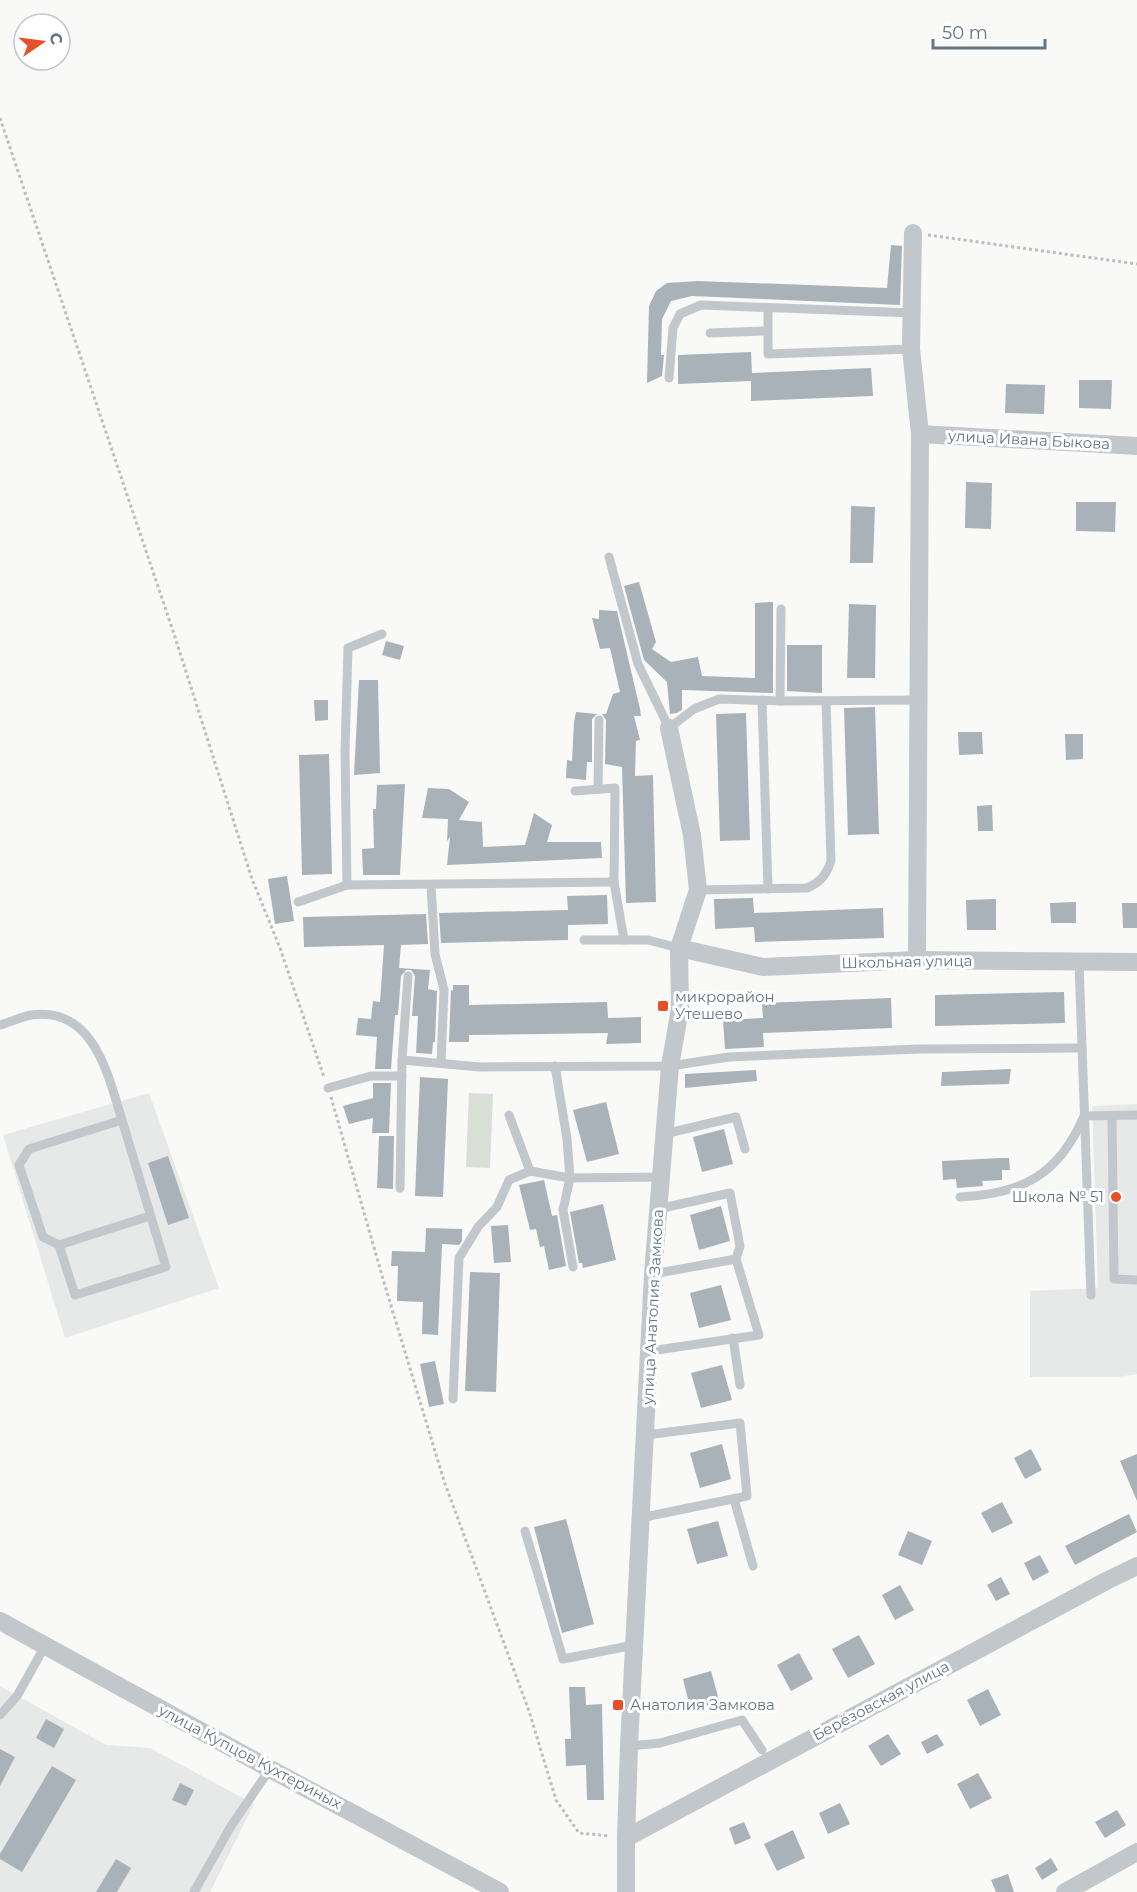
<svg xmlns="http://www.w3.org/2000/svg" width="1137" height="1892" font-family="Montserrat,sans-serif">
  <style>
    .built { fill: #e7e8e8 }
    .green { fill: #d9ded6 }
    .building { fill: #a9b2b9 }
    .lines { fill: none; stroke-linecap: round; stroke-linejoin: round }
    .path { stroke: #babec1; stroke-width: 3; stroke-dasharray: 3 3; stroke-linecap: butt }
    .lane { stroke: #c2c7cb; stroke-width: 9 }
    .street { stroke: #c2c7cb; stroke-width: 18 }
    .poi-dot { fill: #e74f29; stroke: #fff; stroke-width: 2 }
    .labels { text-anchor: middle; stroke-width: 6; stroke-linejoin: round; paint-order: stroke }
    .street-label { font-size: 15px; fill: #647683; stroke: #fff }
    .poi-label { font-size: 15px; fill: #647683; stroke: #fff; text-anchor: start }
  </style>
  <rect width="100%" height="100%" fill="#f9f9f7"/>
  <g class="built">
    <path d="M149 1093 219 1288 65 1338 3 1135Z"/>
    <path d="M1137 1104V1374L1118 1377H1030V1291L1098 1288 1092 1106Z"/>
    <path d="M0 1686 106 1745 150 1748 254 1804 210 1892H0Z"/>
  </g>
  <path class="green" d="M469 1093 493 1094 490 1168 466 1167Z"/>
  <g class="building">
    <path d="M891 245 902 246 900 305 692 296 671 301 662 319 661 355H664L662 376 647 383 649 306 656 291 667 283 698 281 887 288Z"/>
    <path d="M751 352 752 373 871 368 873 396 751 401V381L678 384V355Z"/>
    <path d="M1079 380H1112L1111 409 1079 408Z"/>
    <path d="M1006 384 1045 385 1044 414 1005 413Z"/>
    <path d="M966 482 992 483 991 529 965 528Z"/>
    <path d="M1076 502H1116L1115 532 1076 531Z"/>
    <path d="M851 506 875 507 873 563H850Z"/>
    <path d="M639 582 656 642 652 649 671 662 698 657 702 676 755 678V603L773 602V693L682 690V710L677 713 670 714 667 682 644 660 624 586Z"/>
    <path d="M849 604 876 605 875 678H847Z"/>
    <path d="M599 610 617 611 640 709 641 716H634L640 740 636 741 635 776 653 775 656 902 626 903 622 767 605 764 606 720 602 714H606L613 694 620 692 610 648 600 649 592 618 599 619Z"/>
    <path d="M386 641 404 646 400 660 382 655Z"/>
    <path d="M787 645H822V693L787 691Z"/>
    <path d="M359 680H378L380 773 354 775Z"/>
    <path d="M314 700H328V720L315 721Z"/>
    <path d="M875 707 879 834 848 835 844 708Z"/>
    <path d="M576 712 597 714 592 719V762H587L586 780 566 778 567 760 572 761 574 722Z"/>
    <path d="M746 713 750 840 720 841 716 714Z"/>
    <path d="M958 732H982L983 754 959 755Z"/>
    <path d="M1065 734H1083V759L1066 760Z"/>
    <path d="M329 754 332 874 302 875 299 755Z"/>
    <path d="M405 784 400 875H363L362 849 374 848 373 809H376L377 785Z"/>
    <path d="M428 788 449 789 469 802 459 820 482 822 483 847 525 845 534 813 552 825 547 842H601L602 858 447 865 450 837 447 841 448 819 422 818Z"/>
    <path d="M992 805 993 831H978L977 806Z"/>
    <path d="M287 876 294 921 275 924 268 879Z"/>
    <path d="M607 895 608 924 568 925V940L441 943 439 913 568 910 567 896Z"/>
    <path d="M753 898 754 913 883 908 884 938 755 942 754 927 715 929 714 899Z"/>
    <path d="M996 899V930H967L966 900Z"/>
    <path d="M1076 902V923H1051L1050 903Z"/>
    <path d="M1122 903H1137V928H1123Z"/>
    <path d="M426 914 428 944 401 945 399 968 430 970 428 989 437 991 435 1042H433L432 1054 416 1053 418 1016H412L415 976 411 970H406L401 976 398 1015H395L391 1069H375L377 1037 356 1035 358 1018 371 1019 373 1001 380 1002 384 945 304 947 303 917Z"/>
    <path d="M453 985H469V1005L607 1002 608 1018 641 1017V1043L606 1044 608 1033 469 1035V1042H449L451 990 453 991Z"/>
    <path d="M1064 992 1065 1023 935 1026V995Z"/>
    <path d="M891 998 892 1028 763 1033 764 1047 725 1049 723 1020 763 1018 762 1003Z"/>
    <path d="M1011 1069 1009 1084 941 1086 942 1072Z"/>
    <path d="M756 1070 757 1081 685 1088V1074Z"/>
    <path d="M420 1077 448 1079 443 1197 415 1196Z"/>
    <path d="M373 1083H391L389 1133H372L373 1118 349 1124 343 1106 373 1098Z"/>
    <path d="M606 1102 619 1154 587 1162 573 1110Z"/>
    <path d="M724 1129 733 1164 702 1172 693 1137Z"/>
    <path d="M379 1136H394L393 1189 377 1188Z"/>
    <path d="M168 1156 189 1218 168 1225 148 1163Z"/>
    <path d="M1001 1158H1009L1010 1170H1002V1180L982 1181 983 1186 957 1188 956 1179 943 1180 942 1161Z"/>
    <path d="M544 1180 552 1216 557 1215 566 1266 549 1270 544 1246 540 1247 536 1229 530 1230 519 1185Z"/>
    <path d="M603 1204 616 1260 583 1268 582 1263H579L570 1212Z"/>
    <path d="M721 1206 730 1241 699 1250 690 1215Z"/>
    <path d="M508 1225 511 1262 494 1263 491 1226Z"/>
    <path d="M426 1228 462 1229V1241L459 1245 442 1244 438 1335 422 1334 423 1302 397 1301 398 1266H391L392 1251 425 1252Z"/>
    <path d="M470 1272 500 1273 496 1392 465 1391Z"/>
    <path d="M721 1285 731 1320 699 1328 690 1293Z"/>
    <path d="M435 1361 444 1404 429 1407 420 1364Z"/>
    <path d="M722 1365 732 1400 701 1408 691 1373Z"/>
    <path d="M722 1444 731 1479 700 1488 690 1453Z"/>
    <path d="M1031 1449 1042 1470 1025 1479 1014 1458Z"/>
    <path d="M1137 1454V1501L1120 1461Z"/>
    <path d="M1002 1502 1013 1523 992 1533 981 1513Z"/>
    <path d="M1129 1514 1137 1532 1075 1565 1065 1546Z"/>
    <path d="M566 1519 594 1624 562 1633 534 1527Z"/>
    <path d="M718 1521 728 1556 697 1564 687 1529Z"/>
    <path d="M908 1531 932 1541 922 1565 898 1555Z"/>
    <path d="M1040 1555 1049 1572 1033 1581 1024 1563Z"/>
    <path d="M1001 1577 1010 1594 996 1601 987 1585Z"/>
    <path d="M900 1585 914 1610 895 1620 882 1595Z"/>
    <path d="M859 1635 875 1664 848 1678 832 1649Z"/>
    <path d="M799 1653 813 1679 791 1691 777 1665Z"/>
    <path d="M711 1671 720 1704 691 1711 683 1679Z"/>
    <path d="M569 1687H585L586 1705 602 1704 604 1800H587L586 1765 566 1766 565 1739H571Z"/>
    <path d="M988 1689 1001 1715 980 1726 967 1700Z"/>
    <path d="M46 1719 64 1729 54 1748 36 1738Z"/>
    <path d="M888 1734 901 1754 881 1766 868 1746Z"/>
    <path d="M937 1734 944 1745 927 1754 921 1742Z"/>
    <path d="M0 1749 15 1757 0 1786Z"/>
    <path d="M52 1766 76 1780 22 1872 0 1859V1854Z"/>
    <path d="M978 1773 992 1798 970 1809 957 1784Z"/>
    <path d="M180 1783 194 1790 186 1806 172 1800Z"/>
    <path d="M840 1803 850 1824 828 1834 819 1813Z"/>
    <path d="M1117 1810 1126 1825 1105 1838 1095 1822Z"/>
    <path d="M744 1822 751 1838 735 1845 729 1828Z"/>
    <path d="M793 1830 805 1858 777 1871 764 1844Z"/>
    <path d="M1051 1858 1058 1870 1042 1880 1035 1868Z"/>
    <path d="M116 1859 131 1868 117 1892H96Z"/>
    <path d="M1008 1874 1014 1892H996L991 1880Z"/>
  </g>
  <g class="lines">
    <g class="path">
      <path d="M0 118 174 634 252 879 280 948 324 1077"/>
      <path d="M928 235 1137 264"/>
      <path d="M331 1097 383 1279 444 1481 529 1711 556 1800 579 1833 610 1836"/>
    </g>
    <g class="lane">
      <path d="M768 308V354L911 349"/>
      <path d="M710 333 767 331"/>
      <path d="M669 378 673 328 680 314 701 305 912 313"/>
      <path d="M609 557 638 664 669 728 694 709 719 699 782 701 918 700"/>
      <path d="M762 700 768 889"/>
      <path d="M780 701 781 609"/>
      <path d="M598 789 599 720"/>
      <path d="M575 791 615 788 614 882 624 940"/>
      <path d="M347 885 345 751 348 648 382 634"/>
      <path d="M431 885 435 954 444 990 441 1063"/>
      <path d="M698 890 807 888C821 882 826 875 831 861L826 701"/>
      <path d="M298 902 347 885 614 882"/>
      <path d="M584 940H648L679 948"/>
      <path d="M1079 963 1091 1295"/>
      <path d="M0 1025C10 1022 21 1017 31 1015 94 1006 108 1075 122 1120L166 1267 75 1295 59 1245 43 1237 19 1165 29 1149 122 1120"/>
      <path d="M402 1060 480 1067 670 1066 729 1057 918 1049 1082 1048"/>
      <path d="M555 1066 567 1139 570 1178 563 1210 573 1267"/>
      <path d="M328 1088 371 1076H402"/>
      <path d="M509 1115 530 1171"/>
      <path d="M1112 1116 1114 1279 1137 1280"/>
      <path d="M664 1134 736 1117 745 1149"/>
      <path d="M400 1188 402 1060 408 976"/>
      <path d="M960 1197C1022 1194 1059 1175 1084 1116L1137 1115"/>
      <path d="M658 1209 730 1193 740 1246 736 1259"/>
      <path d="M59 1245 150 1216"/>
      <path d="M733 1338 740 1385"/>
      <path d="M650 1351 759 1335 736 1259 653 1274"/>
      <path d="M453 1399 459 1258 478 1227 497 1207 509 1180 530 1171 570 1178 661 1177"/>
      <path d="M734 1499 753 1566"/>
      <path d="M640 1518 747 1496 740 1423 646 1435"/>
      <path d="M525 1531 563 1659 634 1645"/>
      <path d="M0 1715 17 1696 45 1646"/>
      <path d="M629 1746 660 1743 742 1720 762 1750"/>
      <path d="M194 1892 231 1826 270 1769"/>
    </g>
    <g class="street">
      <path d="M913 233 911 349 920 434 917 960"/>
      <path d="M920 434 1137 446"/>
      <path d="M679 948 763 967 917 960 1137 962"/>
      <path d="M0 1621 270 1769 500 1892"/>
      <path d="M626 1838 1108 1580 1137 1566"/>
      <path d="M626 1892V1838L629 1746 653 1274 670 1066 680 1009 679 948 698 890 692 835 669 728"/>
      <path d="M1065 1892 1137 1852"/>
    </g>
  </g>
  <g class="poi-dot">
    <rect x="657" y="1000" width="12" height="12" rx="3"/>
    <circle cx="1116" cy="1197" r="6"/>
    <rect x="612" y="1699" width="12" height="12" rx="3"/>
  </g>
  <g class="labels">
    <g class="street-label">
      <text transform="translate(1029 440) rotate(3)" y="5">улица Ивана Быкова</text>
      <text transform="translate(907 962) rotate(-1)" y="5">Школьная улица</text>
      <text transform="translate(653 1307) rotate(-87)" y="5">улица Анатолия Замкова</text>
      <text transform="translate(881 1701) rotate(-28)" y="5">Берёзовская улица</text>
      <text transform="translate(250 1757) rotate(28)" y="5">улица Купцов Кухтериных</text>
    </g>
    <g class="poi-label">
      <text x="675" y="1002">микрорайон<tspan x="675" dy="17">Утешево</tspan></text>
      <text x="1104" y="1202" text-anchor="end">Школа № 51</text>
      <text x="630" y="1710">Анатолия Замкова</text>
    </g>
  </g>
  <g transform="translate(42 42) rotate(76)"><circle r="28" fill="#ffffff" stroke="#c1c8cd" stroke-width="1.5"/>
  <path d="M0-4.5L10 22L0 15L-10 22Z" fill="#e74f29"/>
  <text y="-9" font-size="16" font-weight="bold" text-anchor="middle" fill="#647683">С</text>
  </g>
  <path d="M933 39v9h112v-9" fill="none" stroke="#647683" stroke-width="3"/>
  <text x="942" y="39" font-size="18" fill="#647683" stroke="#ffffff" stroke-width="4.5" paint-order="stroke">50 m</text>
</svg>
